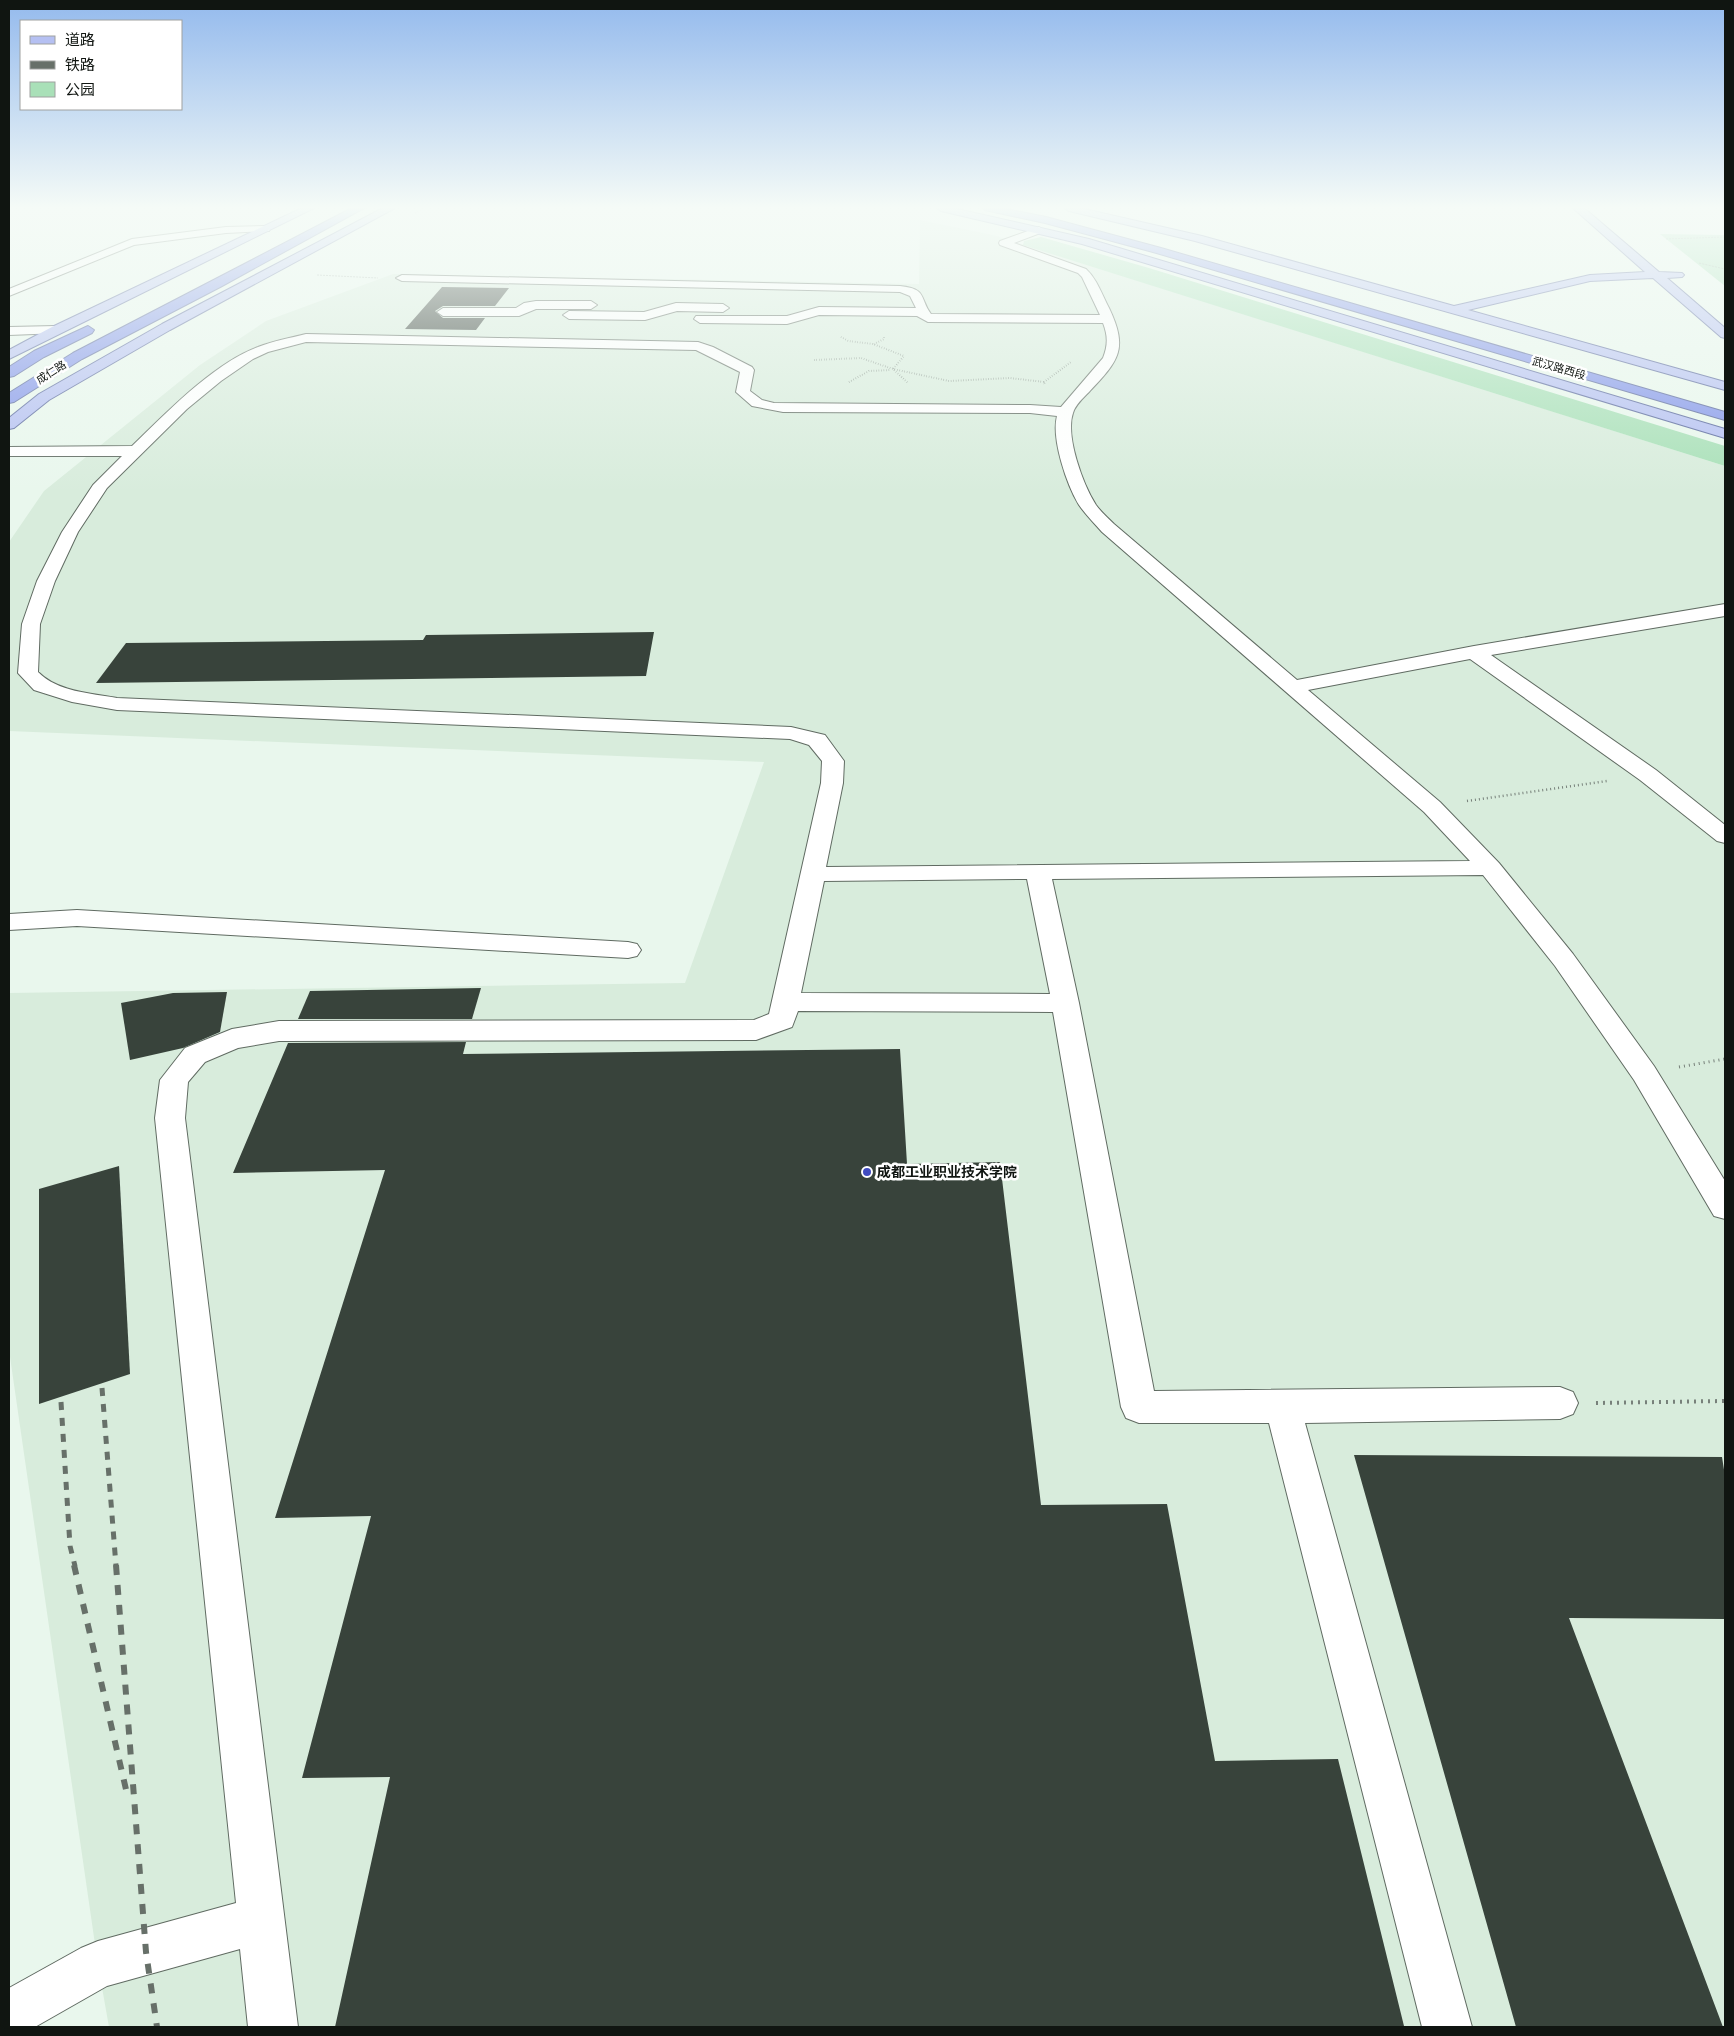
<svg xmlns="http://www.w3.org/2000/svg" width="1734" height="2036" font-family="Mulish,'Noto Sans SC',sans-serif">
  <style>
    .built { fill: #d8ecdc }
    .green { fill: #a9e0b8 }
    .building { fill: #38433b }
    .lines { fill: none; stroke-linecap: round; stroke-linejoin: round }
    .minor-casing { stroke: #606b62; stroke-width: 2 }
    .major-casing { stroke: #5b699e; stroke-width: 2 }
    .highway-casing { stroke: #5b699e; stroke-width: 2 }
    .path-far4 { stroke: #77807a; stroke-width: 1; stroke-dasharray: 0.5 1; stroke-linecap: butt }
    .path-far3 { stroke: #77807a; stroke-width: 2; stroke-dasharray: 0.5 2; stroke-linecap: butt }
    .path-far2 { stroke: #77807a; stroke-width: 2.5; stroke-dasharray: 1 3; stroke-linecap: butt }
    .path-far1 { stroke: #77807a; stroke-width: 3; stroke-dasharray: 1 4; stroke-linecap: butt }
    .path { stroke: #77807a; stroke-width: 4; stroke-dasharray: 2 5; stroke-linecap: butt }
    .minor { fill: #fff; fill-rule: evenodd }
    .major { fill: #b5c0f2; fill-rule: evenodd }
    .highway { fill: #8496ea; fill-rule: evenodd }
    .rail-far1 { stroke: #677069; stroke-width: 5; stroke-dasharray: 8 8; stroke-linecap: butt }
    .rail { stroke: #677069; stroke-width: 6; stroke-dasharray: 10 10; stroke-linecap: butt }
    .poi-dot { fill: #404bc0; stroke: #fff; stroke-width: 2 }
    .labels { text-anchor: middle; stroke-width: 5; stroke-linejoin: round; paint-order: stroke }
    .far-street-label { font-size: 11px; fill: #101511; stroke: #fff }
    .poi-label { font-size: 14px; font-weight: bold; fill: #101511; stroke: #fff; text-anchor: start }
  </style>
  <rect width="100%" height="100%" fill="#e9f7ed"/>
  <path class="built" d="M920 220 997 236 1725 466V2027H109L98 1965 9 1350V993L685 983 764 762 9 731V542L44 491 200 365 266 321 393 274 919 284Z"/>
  <g class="green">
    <path d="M1660 234 1725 235V286Z"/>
    <path d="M1041 237 1149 268 1725 446V466L1023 245 1024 241Z"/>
  </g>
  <g class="building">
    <path d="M442 287 509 288 495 306H443L435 311 443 318H485L476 330 405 329Z"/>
    <path d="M654 632 646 676 96 683 126 643 423 640 426 635Z"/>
    <path d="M481 988 472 1019H298L310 991Z"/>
    <path d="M227 992 220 1032 183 1048 130 1060 121 1003 173 993Z"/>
    <path d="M466 1042 463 1054 900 1049 907 1164 1000 1162 1041 1505 1167 1504 1215 1761 1338 1759 1404 2026 335 2027 390 1777 302 1778 371 1516 275 1518 385 1170 233 1173 288 1043Z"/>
    <path d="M119 1166 130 1374 39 1404V1189Z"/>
    <path d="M1354 1455 1722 1457 1725 1476V1619L1569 1618 1723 2027H1516Z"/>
  </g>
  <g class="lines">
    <defs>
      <g id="minor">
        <path d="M265 226 269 227 270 229 269 231 226 233 134 245 9 296V289L132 239 226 227Z"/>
        <path d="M1039 227 1044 230 1043 232 1014 243 1086 269C1097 279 1102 295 1109 308 1129 350 1118 361 1089 392 1083 398 1075 405 1073 413 1065 436 1083 485 1096 505 1101 512 1108 518 1114 524L1297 680 1474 646 1725 604V616L1491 655 1656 770 1725 825V843L1717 841 1640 780 1470 659 1308 690 1440 802 1499 863 1573 954 1654 1066 1725 1181V1219L1714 1216 1634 1080 1555 966 1483 875 1052 879 1079 1003 1154 1391 1560 1387 1573 1392 1578 1403 1573 1414 1560 1419 1305 1423 1472 2027H1422L1269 1423H1139L1126 1418 1121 1407 1053 1012 798 1011 792 1027 756 1040 279 1041 238 1048 205 1062 188 1082 185 1118 298 2027H248L240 1949 107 1986 35 2027H9V1988L81 1948 98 1941 236 1903 155 1118 160 1080 185 1048 232 1029 279 1021 754 1020 769 1014 821 783 822 761 809 745 790 739 117 710 72 702 34 690 18 673 22 624 37 581 62 532 93 485 122 456H9V447L132 446C165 414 214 363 258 347 273 341 290 338 306 334L698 342 713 347 752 367 754 370 750 391 762 400 774 403 1030 405 1061 407 1103 358C1108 345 1108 336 1103 323L928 322 917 316 819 315 787 324 700 323 694 319 696 316H787L819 307 916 308 910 296 900 292 402 281 396 278 402 275 900 286C928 289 919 298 931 314L1100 315 1082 277 1078 273 1000 245 999 243 1000 241ZM306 342 696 350 740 372 736 392 752 406 783 412 1030 413 1057 416C1051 439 1067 485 1079 505 1086 515 1094 523 1102 532L1424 812 1470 861 826 867 843 783 844 761 825 735 791 727 117 698C90 693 58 692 38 672L40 624 55 581 78 532 107 488 187 409 221 381 253 359 268 352ZM1027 879 1050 994 801 993 824 881Z"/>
        <path d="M536 301H591L597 305 591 309H536L519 316H443L437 312 443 308H516L524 303Z"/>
        <path d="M676 303 723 304 729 308 723 312 677 311 645 320 569 319 563 315 569 311 644 312Z"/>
        <path d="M56 326 62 330 60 333 9 335V327Z"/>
        <path d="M77 910 628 942 637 944 641 950 637 956 628 958 77 926 9 930V914Z"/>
      </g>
      <g id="major">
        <path d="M302 208H314L9 359V350L52 327Z"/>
        <path d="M383 208H395L170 330 49 400 14 428 9 429V418L39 394 162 324Z"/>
        <path d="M936 208H953L1089 239 1725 429V438L1082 244 941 211Z"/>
        <path d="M1064 208H1080L1202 236 1454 306 1590 275 1645 272 1573 208H1584L1659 272 1682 273 1684 275 1682 277 1667 278 1725 328V338L1721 337 1653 278 1590 281 1468 310 1725 382V390L1195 241 1069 211Z"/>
      </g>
      <g id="highway">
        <path d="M352 208H364L222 286 82 359 14 402 9 403V393L73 353Z"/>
        <path d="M983 208H1001L1046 217 1161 248 1725 412V420L1153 252 1045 223 985 210Z"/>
        <path d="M88 326 94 330 92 333 44 357 14 376 9 377V367L34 351Z"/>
      </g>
    </defs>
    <use href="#minor" class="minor-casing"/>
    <use href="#major" class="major-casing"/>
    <use href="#highway" class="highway-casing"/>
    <g class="path-far4">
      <path d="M415 213 424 208"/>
      <path d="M1666 239 1725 237"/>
      <path d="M1699 263 1725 269"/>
      <path d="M317 275 378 278"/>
    </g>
    <g class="path-far3">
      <path d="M841 337 848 341 873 344 904 356 893 369 908 383"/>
      <path d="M874 344 884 339V336"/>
      <path d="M814 360 861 358 893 369 949 381 1010 378 1044 382 1045 385"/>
      <path d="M849 382 869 371 890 370"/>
      <path d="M1044 382 1071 362"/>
    </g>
    <path class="path-far2" d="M1467 801 1607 781"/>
    <path class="path-far1" d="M1679 1067 1725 1059"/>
    <path class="path" d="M1596 1403 1725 1401"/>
    <use href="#minor" class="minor"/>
    <use href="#major" class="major"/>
    <use href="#highway" class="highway"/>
    <g class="rail-far1">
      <path d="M102 1388 116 1566"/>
      <path d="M61 1402 70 1546 75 1566"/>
    </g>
    <g class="rail">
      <path d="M74 1565 128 1798"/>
      <path d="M116 1565 146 1952 157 2027"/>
    </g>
  </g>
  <linearGradient id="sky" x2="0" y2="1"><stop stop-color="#94baed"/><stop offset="0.42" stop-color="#f5fbf7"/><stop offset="1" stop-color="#f5fbf7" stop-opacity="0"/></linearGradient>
  <rect width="1734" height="493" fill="url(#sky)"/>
  <circle class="poi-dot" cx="867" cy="1172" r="5"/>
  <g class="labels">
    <g class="far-street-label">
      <text transform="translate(1559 368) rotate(16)" y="4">武汉路西段</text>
      <text transform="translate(51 372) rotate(-32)" y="4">成仁路</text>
    </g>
    <g class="poi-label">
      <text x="877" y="1177">成都工业职业技术学院</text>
    </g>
  </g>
  <rect width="1734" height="2036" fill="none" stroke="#101511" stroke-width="20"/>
  <rect x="20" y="20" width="162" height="90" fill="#ffffff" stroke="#9fa1a0"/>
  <rect x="30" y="36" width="25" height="8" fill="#b5c0f2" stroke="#9fa1a0"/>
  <text x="65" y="45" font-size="15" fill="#101511">道路</text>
  <rect x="30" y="61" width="25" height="8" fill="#677069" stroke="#9fa1a0"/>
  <text x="65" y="70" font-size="15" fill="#101511">铁路</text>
  <rect x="30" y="82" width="25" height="15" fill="#a9e0b8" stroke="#9fa1a0"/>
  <text x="65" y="95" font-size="15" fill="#101511">公园</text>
</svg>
